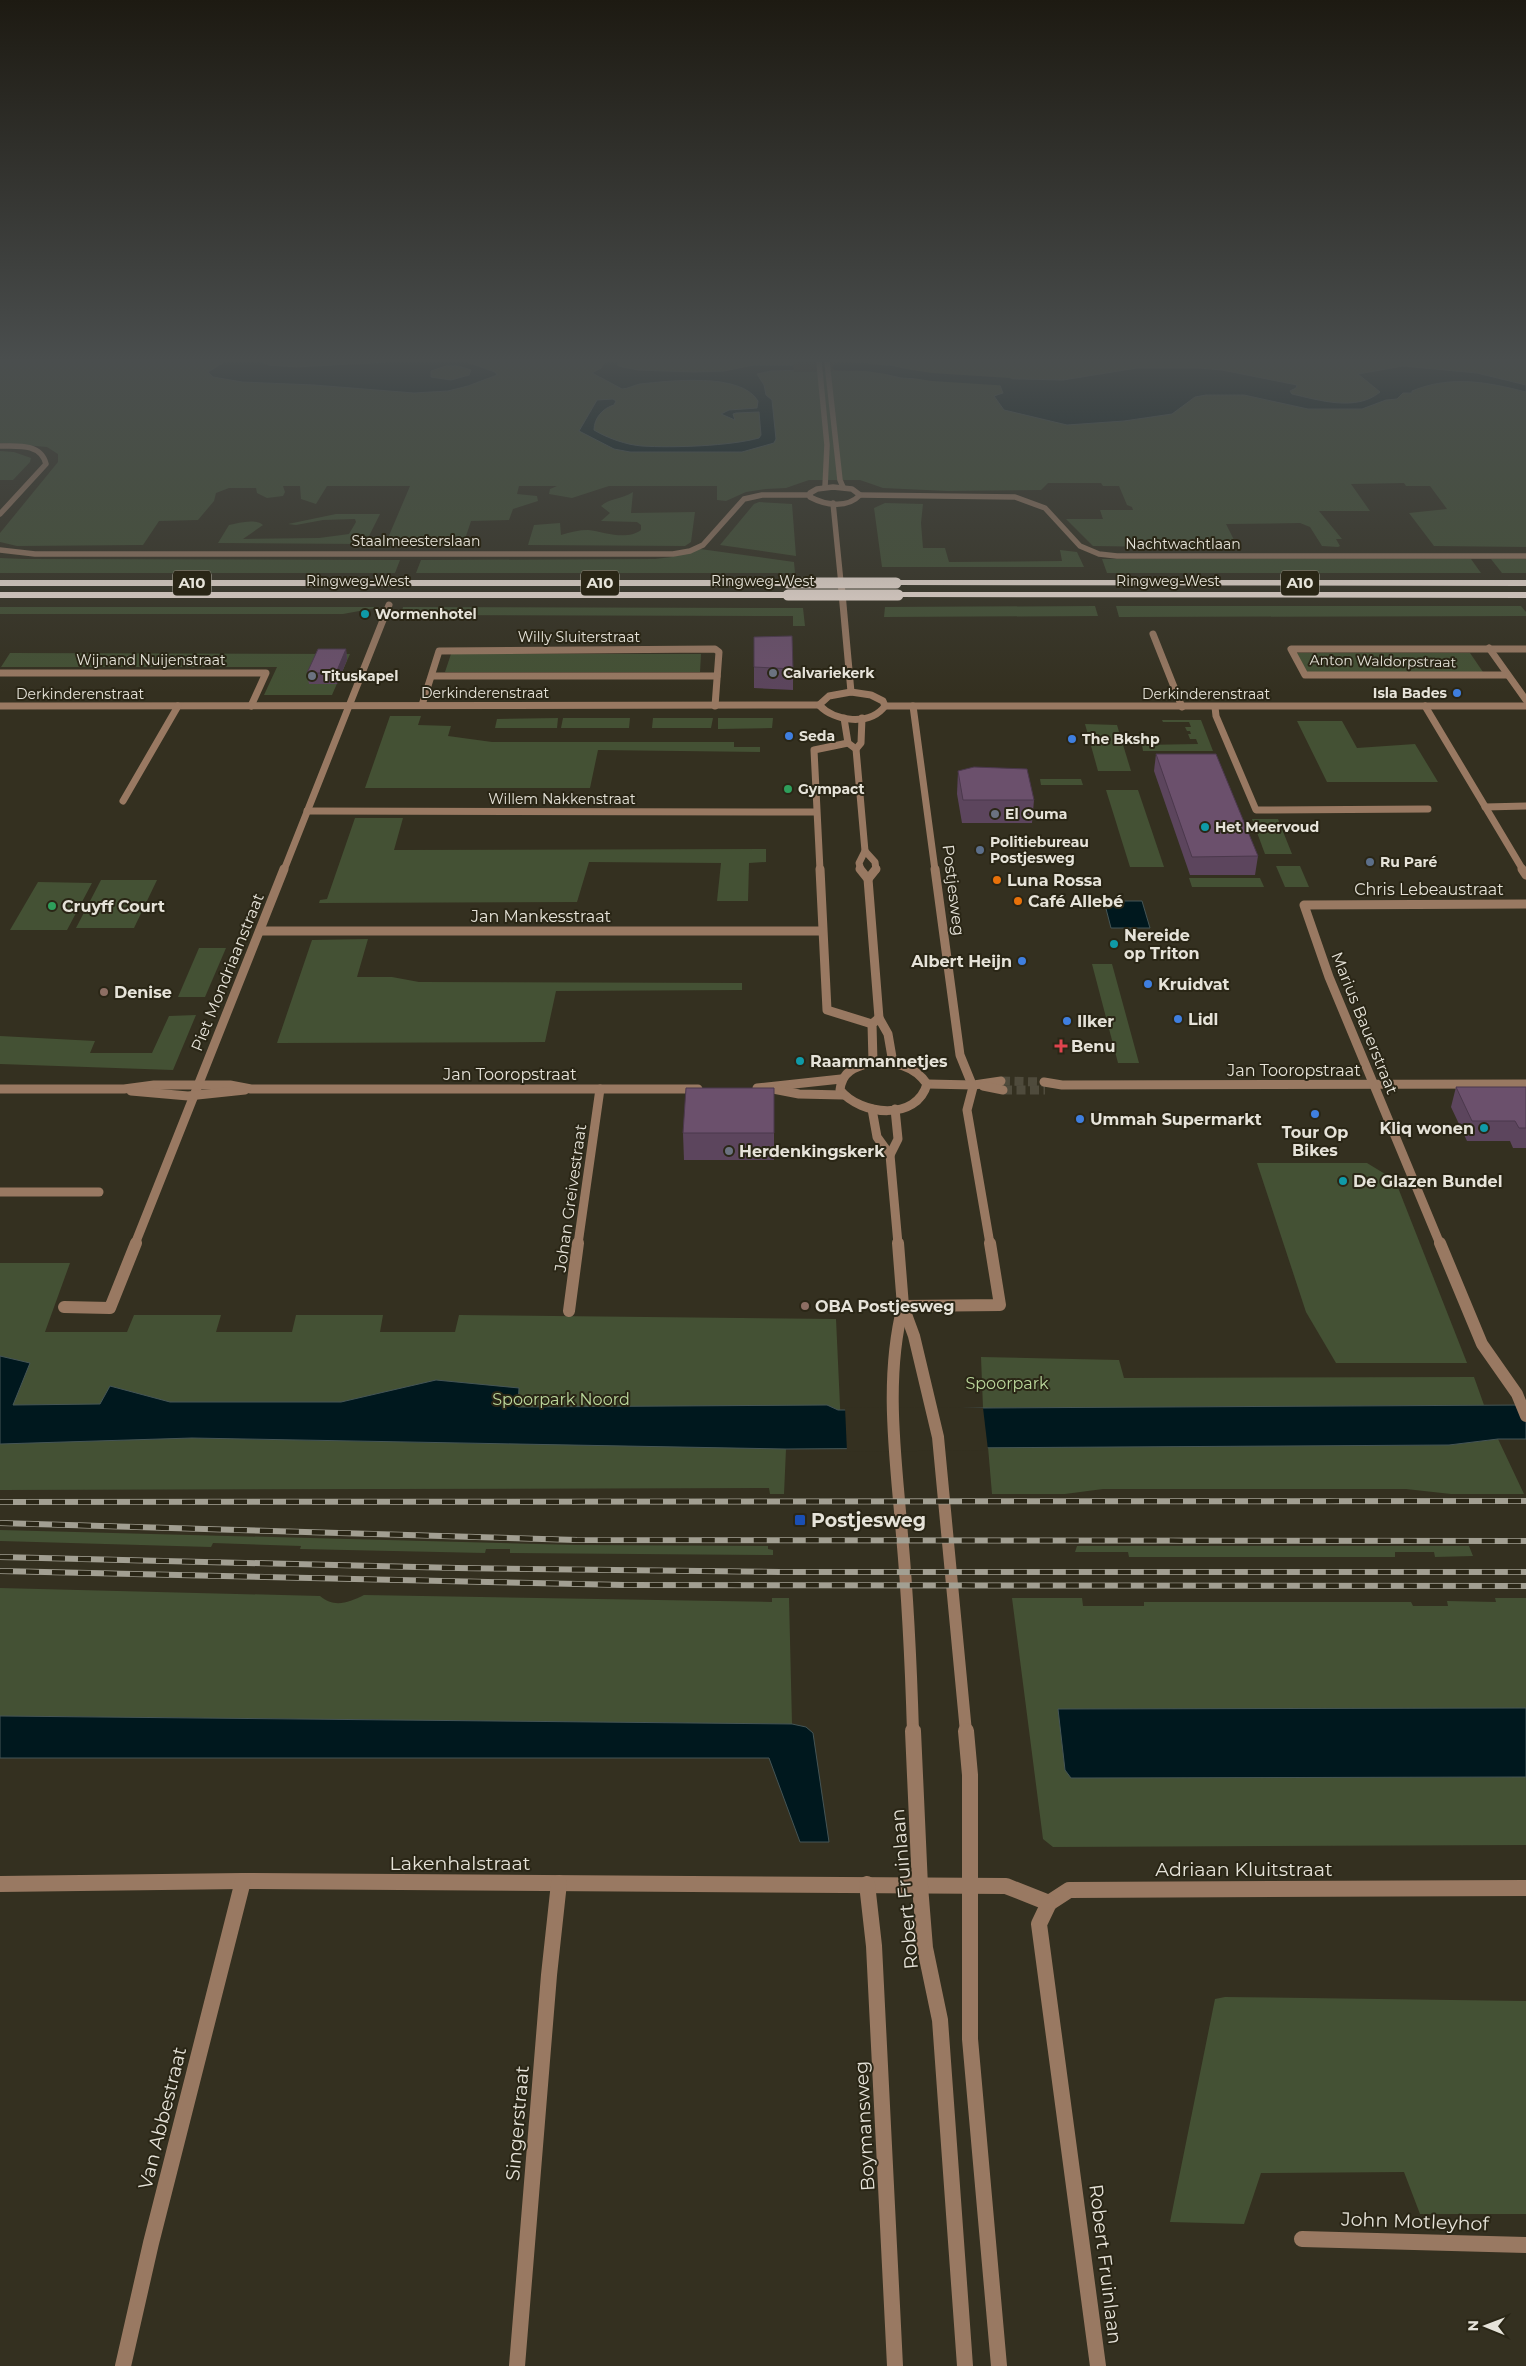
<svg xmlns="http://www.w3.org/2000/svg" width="1526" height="2366" font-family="Montserrat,sans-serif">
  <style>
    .green { fill: #445134 }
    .water { fill: #00181e; stroke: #455556; fill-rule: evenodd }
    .pier { fill: #343020 }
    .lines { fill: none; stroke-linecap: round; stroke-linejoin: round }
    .canal { fill: #00181e; fill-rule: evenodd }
    .minor-tunnel { stroke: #4f4b3c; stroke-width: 9; stroke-dasharray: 9 4.5; stroke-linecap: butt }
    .minor-far4 { stroke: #997962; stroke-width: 5.5 }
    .minor-far3 { stroke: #997962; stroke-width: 7 }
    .minor-far2 { stroke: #997962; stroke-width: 9 }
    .minor-far1 { stroke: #997962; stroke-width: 12 }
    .minor { stroke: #997962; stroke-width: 16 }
    .tertiary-far4 { stroke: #997962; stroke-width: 5.5 }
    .tertiary-far3 { stroke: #997962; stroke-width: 7 }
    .tertiary-far2 { stroke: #997962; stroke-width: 9 }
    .tertiary-far1 { stroke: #997962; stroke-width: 12 }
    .tertiary { stroke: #997962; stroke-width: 16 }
    .motorway { fill: #feede2; fill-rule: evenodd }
    .rail-casing { stroke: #a29f92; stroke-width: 6 }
    .rail { stroke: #2a2616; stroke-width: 4.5; stroke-dasharray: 13; stroke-linecap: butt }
    .motorway-bridge-far1 { stroke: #feede2; stroke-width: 8 }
    .motorway-bridge { stroke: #feede2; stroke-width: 11 }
    .wall { fill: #5c455d }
    .shaded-wall { fill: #4b384c }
    .building { fill: #6b506c; stroke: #4b384c }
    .culture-dot { fill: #0f9aa8; stroke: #2a2616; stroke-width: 2 }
    .worship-dot { fill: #6b7280; stroke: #2a2616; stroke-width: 2 }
    .shop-dot { fill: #3f7fe0; stroke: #2a2616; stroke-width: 2 }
    .leisure-dot { fill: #2e9e5b; stroke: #2a2616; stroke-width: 2 }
    .service-dot { fill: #5c6f8a; stroke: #2a2616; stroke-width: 2 }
    .food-dot { fill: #e8710a; stroke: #2a2616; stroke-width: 2 }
    .education-dot { fill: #8d6e63; stroke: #2a2616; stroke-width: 2 }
    .health-dot { fill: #e0444e; stroke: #2a2616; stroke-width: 2 }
    .transit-dot { fill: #1a4fb4; stroke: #2a2616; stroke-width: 2 }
    .labels { text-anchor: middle; stroke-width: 4; stroke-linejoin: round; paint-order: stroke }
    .far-street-label { font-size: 14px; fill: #e6e3d9; stroke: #2a2616 }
    .far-poi-label { font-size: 14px; font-weight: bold; fill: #e6e3d9; stroke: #2a2616; text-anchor: start }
    .shield { fill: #2a2616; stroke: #aeaa9e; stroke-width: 1 }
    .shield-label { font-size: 15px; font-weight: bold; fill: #e6e3d9 }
    .poi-label { font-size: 16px; font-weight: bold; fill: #e6e3d9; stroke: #2a2616; text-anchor: start }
    .street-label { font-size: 16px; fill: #e6e3d9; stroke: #2a2616 }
    .park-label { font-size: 16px; fill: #bcd89c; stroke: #2a2616 }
    .near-poi-label { font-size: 19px; font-weight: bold; fill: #e6e3d9; stroke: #2a2616; text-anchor: start }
    .near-street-label { font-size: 19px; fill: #e6e3d9; stroke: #2a2616 }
  </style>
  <rect width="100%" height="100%" fill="#343020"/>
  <g class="green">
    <path d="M0 362H1526V547L1434 546 1409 513 1447 509 1430 486H1406L1404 483 1351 484 1370 511H1319L1342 539H1336L1340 546 1338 547 1322 546 1310 527 1300 523 1226 524 1237 546 1235 548 1093 546 1066 519H1103L1100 510H1133L1132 507 1127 505 1119 486H1103L1101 483H1048L1041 490 947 491 883 488 860 480H809L786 488 766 489 746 492 726 501 717 500V486H609L572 498 549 494 550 489 557 486H519L517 494 537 496 538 501 513 509 509 520 471 521 463 545H385L410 486H327L316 504 301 499 300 486H283L285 492 283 496 267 498 257 493 256 488H229L216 493 214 501 198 520 159 521 143 545 17 546 0 542V533L58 462V454L47 447 0 443Z"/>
    <path d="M0 451 14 452 31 458 30 462 13 480H0Z"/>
    <path d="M633 492 631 513 695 512 691 542 685 546 528 545 534 525 560 523 561 535C570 532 579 530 588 530 605 532 626 541 641 530V525L637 522 601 521 610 513 601 506C609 498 623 499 633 492Z"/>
    <path d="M759 502 792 504 796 556 720 545 754 504Z"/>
    <path d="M885 503 923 504 921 523 923 548H945L949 562 1062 561 1060 550 1077 552 1084 567H882L874 508Z"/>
    <path d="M336 514H380L366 542 363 544 218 543 229 525C239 523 254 518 263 525L243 539 319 538 349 534 356 522 355 519 323 520 296 525 288 524Z"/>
    <path d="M700 549 794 562 795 573H416L421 560 655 559 672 557Z"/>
    <path d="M0 558 25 559 400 560 395 573H0Z"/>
    <path d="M1102 559H1471L1481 573H1107Z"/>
    <path d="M1491 559H1526V573H1502Z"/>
    <path d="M1095 606 1098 616 884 617 885 607Z"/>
    <path d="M1116 606H1521L1526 612V616L1119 617Z"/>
    <path d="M0 607H381L343 614H0Z"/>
    <path d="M403 607 803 608 805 626H793V616L401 615Z"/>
    <path d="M10 653 350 654 332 695H264L277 667H1Z"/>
    <path d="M1296 653H1470L1483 672H1307Z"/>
    <path d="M451 654H701L700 672H445Z"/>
    <path d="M390 716H421L418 725 451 726 448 736 492 742H734V747H760V752L598 750 590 788H365Z"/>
    <path d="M558 718 557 728H495L497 719Z"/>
    <path d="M563 718H630L629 728H561Z"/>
    <path d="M653 718H713L711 728H652Z"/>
    <path d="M718 718H773L772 728 718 729Z"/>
    <path d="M1162 720H1201L1213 751H1143L1142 745 1198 744 1196 739H1190L1188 734H1191L1190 731H1187L1185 727H1191L1189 722H1163Z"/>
    <path d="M1297 721H1342L1357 748 1415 744 1438 782H1327Z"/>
    <path d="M1085 724 1117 725 1131 771H1098Z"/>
    <path d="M1040 779H1081L1083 785H1041Z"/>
    <path d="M1106 790H1138L1164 867H1130Z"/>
    <path d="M355 818H403L394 850 766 849V862L749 863 748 901H717L721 863 589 862 577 902 319 903 320 900 327 899Z"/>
    <path d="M1252 819H1278L1292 854H1265Z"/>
    <path d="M1276 866H1300L1309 887H1285Z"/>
    <path d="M1189 878H1260L1264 887H1192Z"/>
    <path d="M101 880H157L134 928H76Z"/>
    <path d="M38 882 92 883 67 930H10Z"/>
    <path d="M368 939 357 977H392L419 982 742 983V990L556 991 545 1042 277 1043 312 940Z"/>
    <path d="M199 948H226L205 997H178Z"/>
    <path d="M1092 964H1112L1139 1063H1118Z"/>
    <path d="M196 1015 173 1070 0 1064V1036L95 1041 90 1053H152L169 1016Z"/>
    <path d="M1257 1163H1367L1395 1180 1467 1363H1336L1306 1312Z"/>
    <path d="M0 1263H70L45 1332H127L134 1315H221L216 1332H292L296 1315H383L380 1332H455L459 1315 836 1319 842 1449H786L784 1494H770L769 1488 0 1490Z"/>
    <path d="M981 1357 1119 1360 1124 1378 1474 1377 1484 1405 983 1408Z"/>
    <path d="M1498 1439 1524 1494H1451L1406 1489H1103L1065 1494H992L988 1447 1449 1445Z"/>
    <path d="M0 1530 576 1545 768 1546V1549L773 1550V1555L510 1553V1549H486L485 1553 300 1549 301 1546 213 1543 211 1547 0 1541Z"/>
    <path d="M1077 1546H1469L1473 1556 1435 1557 1434 1552H1395V1557H1129L1128 1552H1075Z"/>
    <path d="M0 1588 320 1596C334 1608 348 1603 364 1595L772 1602V1598H789L792 1724 0 1716Z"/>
    <path d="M1012 1598H1082L1083 1606H1144V1602H1411L1413 1606H1448L1447 1601 1496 1602 1495 1598H1526V1708L1058 1710 1071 1778 1526 1777V1845L1053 1847 1043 1839Z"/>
    <path d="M1225 1997 1526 2001V2214H1420L1404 2172 1261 2173 1244 2224 1170 2222 1215 1999Z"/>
  </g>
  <g class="water">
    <path d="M224 362H261L269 365 296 367 388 362H467L495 372 497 375 468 386 448 391 414 393 314 385 242 382 213 377 208 372ZM446 366H458L471 370 469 375 451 380 431 377V371Z"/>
    <path d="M605 362H618V366L638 370 695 372 724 371 753 365H892L929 375 958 377 957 381 901 378 888 375 886 368 771 371 757 374 764 385 766 395 772 400 776 439 774 443 742 452H630L614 449 579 431 597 400 613 399 616 401 614 405C603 408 594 418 594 430 607 438 627 445 642 446 673 448 730 446 759 438L761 435 759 412 736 413 733 414 735 420 721 414 729 410 757 408 758 401C741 372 669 381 640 384 634 385 628 389 622 389L592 373 601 368Z"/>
    <path d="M1403 366 1477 373 1526 385V392C1487 382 1451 375 1412 391V393H1403L1397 399 1386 400 1362 409H1308L1244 395H1206L1195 397 1172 414 1124 421 1067 425 1004 410 994 396 1003 393 999 383 973 381 974 378 1063 380 1137 368H1199L1222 370 1297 385 1296 388 1290 391 1292 394C1319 400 1356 412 1380 392L1358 374Z"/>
    <path d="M1104 901H1142L1150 928H1111Z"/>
    <path d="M0 1356 30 1363 13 1405 100 1404 110 1386 170 1402H341L436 1380 519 1388 518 1407 827 1405 838 1410H891L983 1408 1526 1405V1439H1498L1449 1445 786 1449 192 1438 0 1444Z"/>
    <path d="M1526 1708V1777L1071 1778 1065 1770 1058 1709Z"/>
    <path d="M0 1716 792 1724 806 1727 813 1733 829 1842H800L769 1758H0Z"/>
  </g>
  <g class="pier">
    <path d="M800 362H853L854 371 794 372 793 363Z"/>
    <path d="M845 1407 983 1408 988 1450 847 1452Z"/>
  </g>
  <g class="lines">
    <path class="canal" d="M838 363H866L932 373 1010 378 1016 382 1010 386 932 381 866 371 834 370 832 367 834 364Z"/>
    <g class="minor-tunnel">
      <path d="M1001 1081 1044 1082"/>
      <path d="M1003 1090H1045"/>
    </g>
    <g class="minor-far4">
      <path d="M0 446C17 446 41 443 46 464L0 514"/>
      <path d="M860 495 1015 497 1045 508 1080 546 1099 554 1117 556H1526"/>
      <path d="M0 550 35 554H673L690 551 703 545 744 499 762 495H810"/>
    </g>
    <g class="minor-far3">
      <path d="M1153 634 1182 707"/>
      <path d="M1489 648 1526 700"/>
      <path d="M0 673H266L251 706"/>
      <path d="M1507 675H1305L1291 649H1526"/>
      <path d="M432 676H717"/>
      <path d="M422 705 439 651 715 649 719 652 715 706"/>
      <path d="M0 706 819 705"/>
      <path d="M913 706 935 870"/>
      <path d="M1425 706 1523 870"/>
      <path d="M1215 707 1216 716 1256 810 1428 809"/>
      <path d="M123 801 178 706"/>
      <path d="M1485 807 1526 806"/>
      <path d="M307 811 816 812"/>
      <path d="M284 870 389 605"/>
      <path d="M820 870 814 750 848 743"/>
    </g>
    <g class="minor-far2">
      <path d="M820 869 827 1010 872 1024"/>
      <path d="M935 869 960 1055 973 1087 967 1110 990 1244"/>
      <path d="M1522 869 1526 875"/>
      <path d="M260 931H822"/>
      <path d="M1044 1082 1062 1085 1526 1084"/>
      <path d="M927 1084 974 1085 1001 1081"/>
      <path d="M983 1086 1003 1090"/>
      <path d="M0 1192H99"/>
      <path d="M135 1244 284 869"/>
      <path d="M578 1244 600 1089"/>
      <path d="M1440 1244 1329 977 1304 905 1526 904"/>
    </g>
    <g class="minor-far1">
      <path d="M1440 1243 1482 1344 1517 1394 1526 1416"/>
      <path d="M903 1306 1000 1305 990 1243"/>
      <path d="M64 1307 110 1308 136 1243"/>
      <path d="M569 1311 578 1243"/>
    </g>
    <g class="minor">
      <path d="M0 1884 243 1881 1006 1886 1049 1903 1069 1890 1526 1888"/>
      <path d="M867 1884 874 1946 895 2366"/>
      <path d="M1049 1903 1039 1924 1098 2366"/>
      <path d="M1302 2239 1526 2245"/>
      <path d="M123 2366 151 2243 243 1881"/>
      <path d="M517 2366 549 1975 559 1883"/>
    </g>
    <g class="tertiary-far4">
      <path d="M819 362 827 445 825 487"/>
      <path d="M827 362 840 480 843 487"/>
      <path d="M833 487 852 489 860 495C847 509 825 505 810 497V493L817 489Z"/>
      <path d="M833 503 841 583"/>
    </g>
    <g class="tertiary-far3">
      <path d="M841 582 851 692"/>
      <path d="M851 692 871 695 883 701 885 706C870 726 835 722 819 705L829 696Z"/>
      <path d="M885 706H1526"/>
      <path d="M844 718 848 743 856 749 865 851 875 862 876 870"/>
      <path d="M856 749 861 743 862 718"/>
      <path d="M861 870 859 863 865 851"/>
    </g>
    <g class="tertiary-far2">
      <path d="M860 869 868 879 879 1018 888 1034 893 1063"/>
      <path d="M868 879 876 869"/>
      <path d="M873 1062C895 1062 914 1065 927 1084 917 1121 861 1116 840 1090 842 1070 856 1067 873 1062Z"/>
      <path d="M873 1062 872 1024 879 1018"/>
      <path d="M757 1088 841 1079"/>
      <path d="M0 1089H124L154 1085H230L251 1089H698"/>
      <path d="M773 1089 799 1094 843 1095"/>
      <path d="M131 1091 188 1096 245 1090"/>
      <path d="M872 1109 877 1137 890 1155 898 1244"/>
      <path d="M890 1155 898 1139 895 1109"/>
    </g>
    <g class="tertiary-far1">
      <path d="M898 1243 903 1306 914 1336 938 1437 966 1732"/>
      <path d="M903 1306C884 1381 896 1459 902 1535 908 1601 911 1666 913 1732"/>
    </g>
    <g class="tertiary">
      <path d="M913 1731 920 1886 925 1948 940 2020 965 2366"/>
      <path d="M966 1731 970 1775V2039L999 2366"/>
    </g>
    <g class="motorway">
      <path d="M0 580H788L793 583 788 586H0Z"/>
      <path d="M896 580H1526V586L893 585V581Z"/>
      <path d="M0 592H788L793 595 788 598H0Z"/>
      <path d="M898 592H1526V598L895 597 893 595Z"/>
    </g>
    <defs>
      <g id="rail">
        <path d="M0 1502 1526 1501"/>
        <path d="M0 1523 577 1540 1526 1541"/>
        <path d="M0 1557 457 1568 780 1572H1526"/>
        <path d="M0 1571 624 1585 1526 1586"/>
      </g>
    </defs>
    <use href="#rail" class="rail-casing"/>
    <use href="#rail" class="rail"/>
    <path class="motorway-bridge-far1" d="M788 583H896"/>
    <g class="motorway-bridge">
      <path d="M788 583H896"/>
      <path d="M788 595H898"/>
    </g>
  </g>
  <g class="wall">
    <path d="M754 637 793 669V690L754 688Z"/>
    <path d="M346 649 347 660 337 684H309L307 673Z"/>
    <path d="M1156 754 1258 856 1255 875H1190L1154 771Z"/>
    <path d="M958 771 1034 800 1032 823H962L957 794Z"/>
    <path d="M1456 1087H1526V1148H1513L1510 1141H1467L1451 1107Z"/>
    <path d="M683 1133H774V1160H684Z"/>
  </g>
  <path class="shaded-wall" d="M346 649 347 660 337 684 336 673Z"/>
  <g class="building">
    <path d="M792 636 793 669 754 667V637Z"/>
    <path d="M318 649H346L336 673H307Z"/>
    <path d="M1156 754H1216L1258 856 1192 857Z"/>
    <path d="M974 767 1027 769 1034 800H963L958 771Z"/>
    <path d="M1456 1087H1526V1128H1519L1515 1121H1472Z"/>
    <path d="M686 1088H774V1133H683Z"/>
  </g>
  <linearGradient id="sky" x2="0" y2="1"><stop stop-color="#1d1a12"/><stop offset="0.52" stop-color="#4a4e4e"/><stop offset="1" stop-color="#4a4e4e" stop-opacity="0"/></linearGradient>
  <rect width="1526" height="693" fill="url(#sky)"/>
  <g class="culture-dot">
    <circle cx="365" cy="614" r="5"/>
    <circle cx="1205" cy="827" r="5"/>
    <circle cx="1114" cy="944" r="5"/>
    <circle cx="800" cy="1061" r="5"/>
    <circle cx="1484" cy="1128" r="5"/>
    <circle cx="1343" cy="1181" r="5"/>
  </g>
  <g class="worship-dot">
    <circle cx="773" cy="673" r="5"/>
    <circle cx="312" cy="676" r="5"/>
    <circle cx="995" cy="814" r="5"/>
    <circle cx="729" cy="1151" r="5"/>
  </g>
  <g class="shop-dot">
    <circle cx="1457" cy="693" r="5"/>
    <circle cx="789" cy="736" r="5"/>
    <circle cx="1072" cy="739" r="5"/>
    <circle cx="1022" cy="961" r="5"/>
    <circle cx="1148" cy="984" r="5"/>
    <circle cx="1178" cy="1019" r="5"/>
    <circle cx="1067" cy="1021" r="5"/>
    <circle cx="1315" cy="1114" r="5"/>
    <circle cx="1080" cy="1119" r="5"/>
  </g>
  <g class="leisure-dot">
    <circle cx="788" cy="789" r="5"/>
    <circle cx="52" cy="906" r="5"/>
  </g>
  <g class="service-dot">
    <circle cx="980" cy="850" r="5"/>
    <circle cx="1370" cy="862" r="5"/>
  </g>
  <g class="food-dot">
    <circle cx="997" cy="880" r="5"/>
    <circle cx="1018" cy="901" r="5"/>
  </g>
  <g class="education-dot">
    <circle cx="104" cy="992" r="5"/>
    <circle cx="805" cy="1306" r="5"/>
  </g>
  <path class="health-dot" d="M1058.5 1038.5h5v5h5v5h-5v5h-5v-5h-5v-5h5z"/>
  <rect class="transit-dot" x="794" y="1514" width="12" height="12" rx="2.5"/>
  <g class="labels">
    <g class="far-street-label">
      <text x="416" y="546">Staalmeesterslaan</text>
      <text x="1183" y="549">Nachtwachtlaan</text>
      <text x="358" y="586">Ringweg-West</text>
      <text x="763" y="586">Ringweg-West</text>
      <text x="1168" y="586">Ringweg-West</text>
      <text x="579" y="642">Willy Sluiterstraat</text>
      <text x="151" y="665">Wijnand Nuijenstraat</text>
      <text transform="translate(1383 661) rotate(1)" y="5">Anton Waldorpstraat</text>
      <text x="485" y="698">Derkinderenstraat</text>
      <text x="80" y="699">Derkinderenstraat</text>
      <text x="1206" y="699">Derkinderenstraat</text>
      <text x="562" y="804">Willem Nakkenstraat</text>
    </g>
    <g class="far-poi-label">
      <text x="375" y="619">Wormenhotel</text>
      <text x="783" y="678">Calvariekerk</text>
      <text x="322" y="681">Tituskapel</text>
      <text x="1447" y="698" text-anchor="end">Isla Bades</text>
      <text x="799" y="741">Seda</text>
      <text x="1082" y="744">The Bkshp</text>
      <text x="798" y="794">Gympact</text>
      <text x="1005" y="819">El Ouma</text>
      <text x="1215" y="832">Het Meervoud</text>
      <text x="990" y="847">Politiebureau<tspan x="990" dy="16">Postjesweg</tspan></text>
      <text x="1380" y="867">Ru Paré</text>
    </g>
    <g class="shield">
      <rect x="173" y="570.5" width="38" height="25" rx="4"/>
      <rect x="581" y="570.5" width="38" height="25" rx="4"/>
      <rect x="1281" y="570.5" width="38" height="25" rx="4"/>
    </g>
    <g class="shield-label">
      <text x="192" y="588">A10</text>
      <text x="600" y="588">A10</text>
      <text x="1300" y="588">A10</text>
    </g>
    <g class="poi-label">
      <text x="1007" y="886">Luna Rossa</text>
      <text x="1028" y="907">Café Allebé</text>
      <text x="62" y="912">Cruyff Court</text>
      <text x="1124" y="941">Nereide<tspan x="1124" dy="18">op Triton</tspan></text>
      <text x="1012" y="967" text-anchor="end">Albert Heijn</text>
      <text x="1158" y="990">Kruidvat</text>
      <text x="114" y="998">Denise</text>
      <text x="1188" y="1025">Lidl</text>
      <text x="1077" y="1027">Ilker</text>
      <text x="1071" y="1052">Benu</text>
      <text x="810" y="1067">Raammannetjes</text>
      <text x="1090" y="1125">Ummah Supermarkt</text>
      <text x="1474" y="1134" text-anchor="end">Kliq wonen</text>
      <text x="1315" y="1138" text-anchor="middle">Tour Op<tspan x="1315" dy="18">Bikes</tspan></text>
      <text x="739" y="1157">Herdenkingskerk</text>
      <text x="1353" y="1187">De Glazen Bundel</text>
      <text x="815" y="1312">OBA Postjesweg</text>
    </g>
    <g class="street-label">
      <text x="1429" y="895">Chris Lebeaustraat</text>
      <text transform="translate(954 890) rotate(83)" y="6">Postjesweg</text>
      <text x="541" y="922">Jan Mankesstraat</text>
      <text transform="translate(227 972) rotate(-68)" y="6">Piet Mondriaanstraat</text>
      <text transform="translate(1365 1023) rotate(68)" y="6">Marius Bauerstraat</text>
      <text x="1294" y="1076">Jan Tooropstraat</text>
      <text x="510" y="1080">Jan Tooropstraat</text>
      <text transform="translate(570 1198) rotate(-82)" y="6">Johan Greivestraat</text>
    </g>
    <g class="park-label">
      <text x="1007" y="1389">Spoorpark</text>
      <text x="561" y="1405">Spoorpark Noord</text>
    </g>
    <g class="near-poi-label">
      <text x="811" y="1527">Postjesweg</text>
    </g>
    <g class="near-street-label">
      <text x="460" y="1870">Lakenhalstraat</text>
      <text x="1244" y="1876">Adriaan Kluitstraat</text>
      <text transform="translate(904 1889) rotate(-95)" y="7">Robert Fruinlaan</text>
      <text transform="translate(162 2118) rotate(-76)" y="7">Van Abbestraat</text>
      <text transform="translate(517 2123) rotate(-85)" y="7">Singerstraat</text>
      <text transform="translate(864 2126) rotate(-93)" y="7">Boymansweg</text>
      <text transform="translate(1415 2221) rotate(2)" y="7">John Motleyhof</text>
      <text transform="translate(1106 2264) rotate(83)" y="7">Robert Fruinlaan</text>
    </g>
  </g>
  <g transform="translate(1486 2326) rotate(271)" stroke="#2a2616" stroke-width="4" paint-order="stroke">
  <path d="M0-4L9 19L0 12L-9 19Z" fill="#e6e3d9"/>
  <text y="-8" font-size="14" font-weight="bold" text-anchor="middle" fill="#e6e3d9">N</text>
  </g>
</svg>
